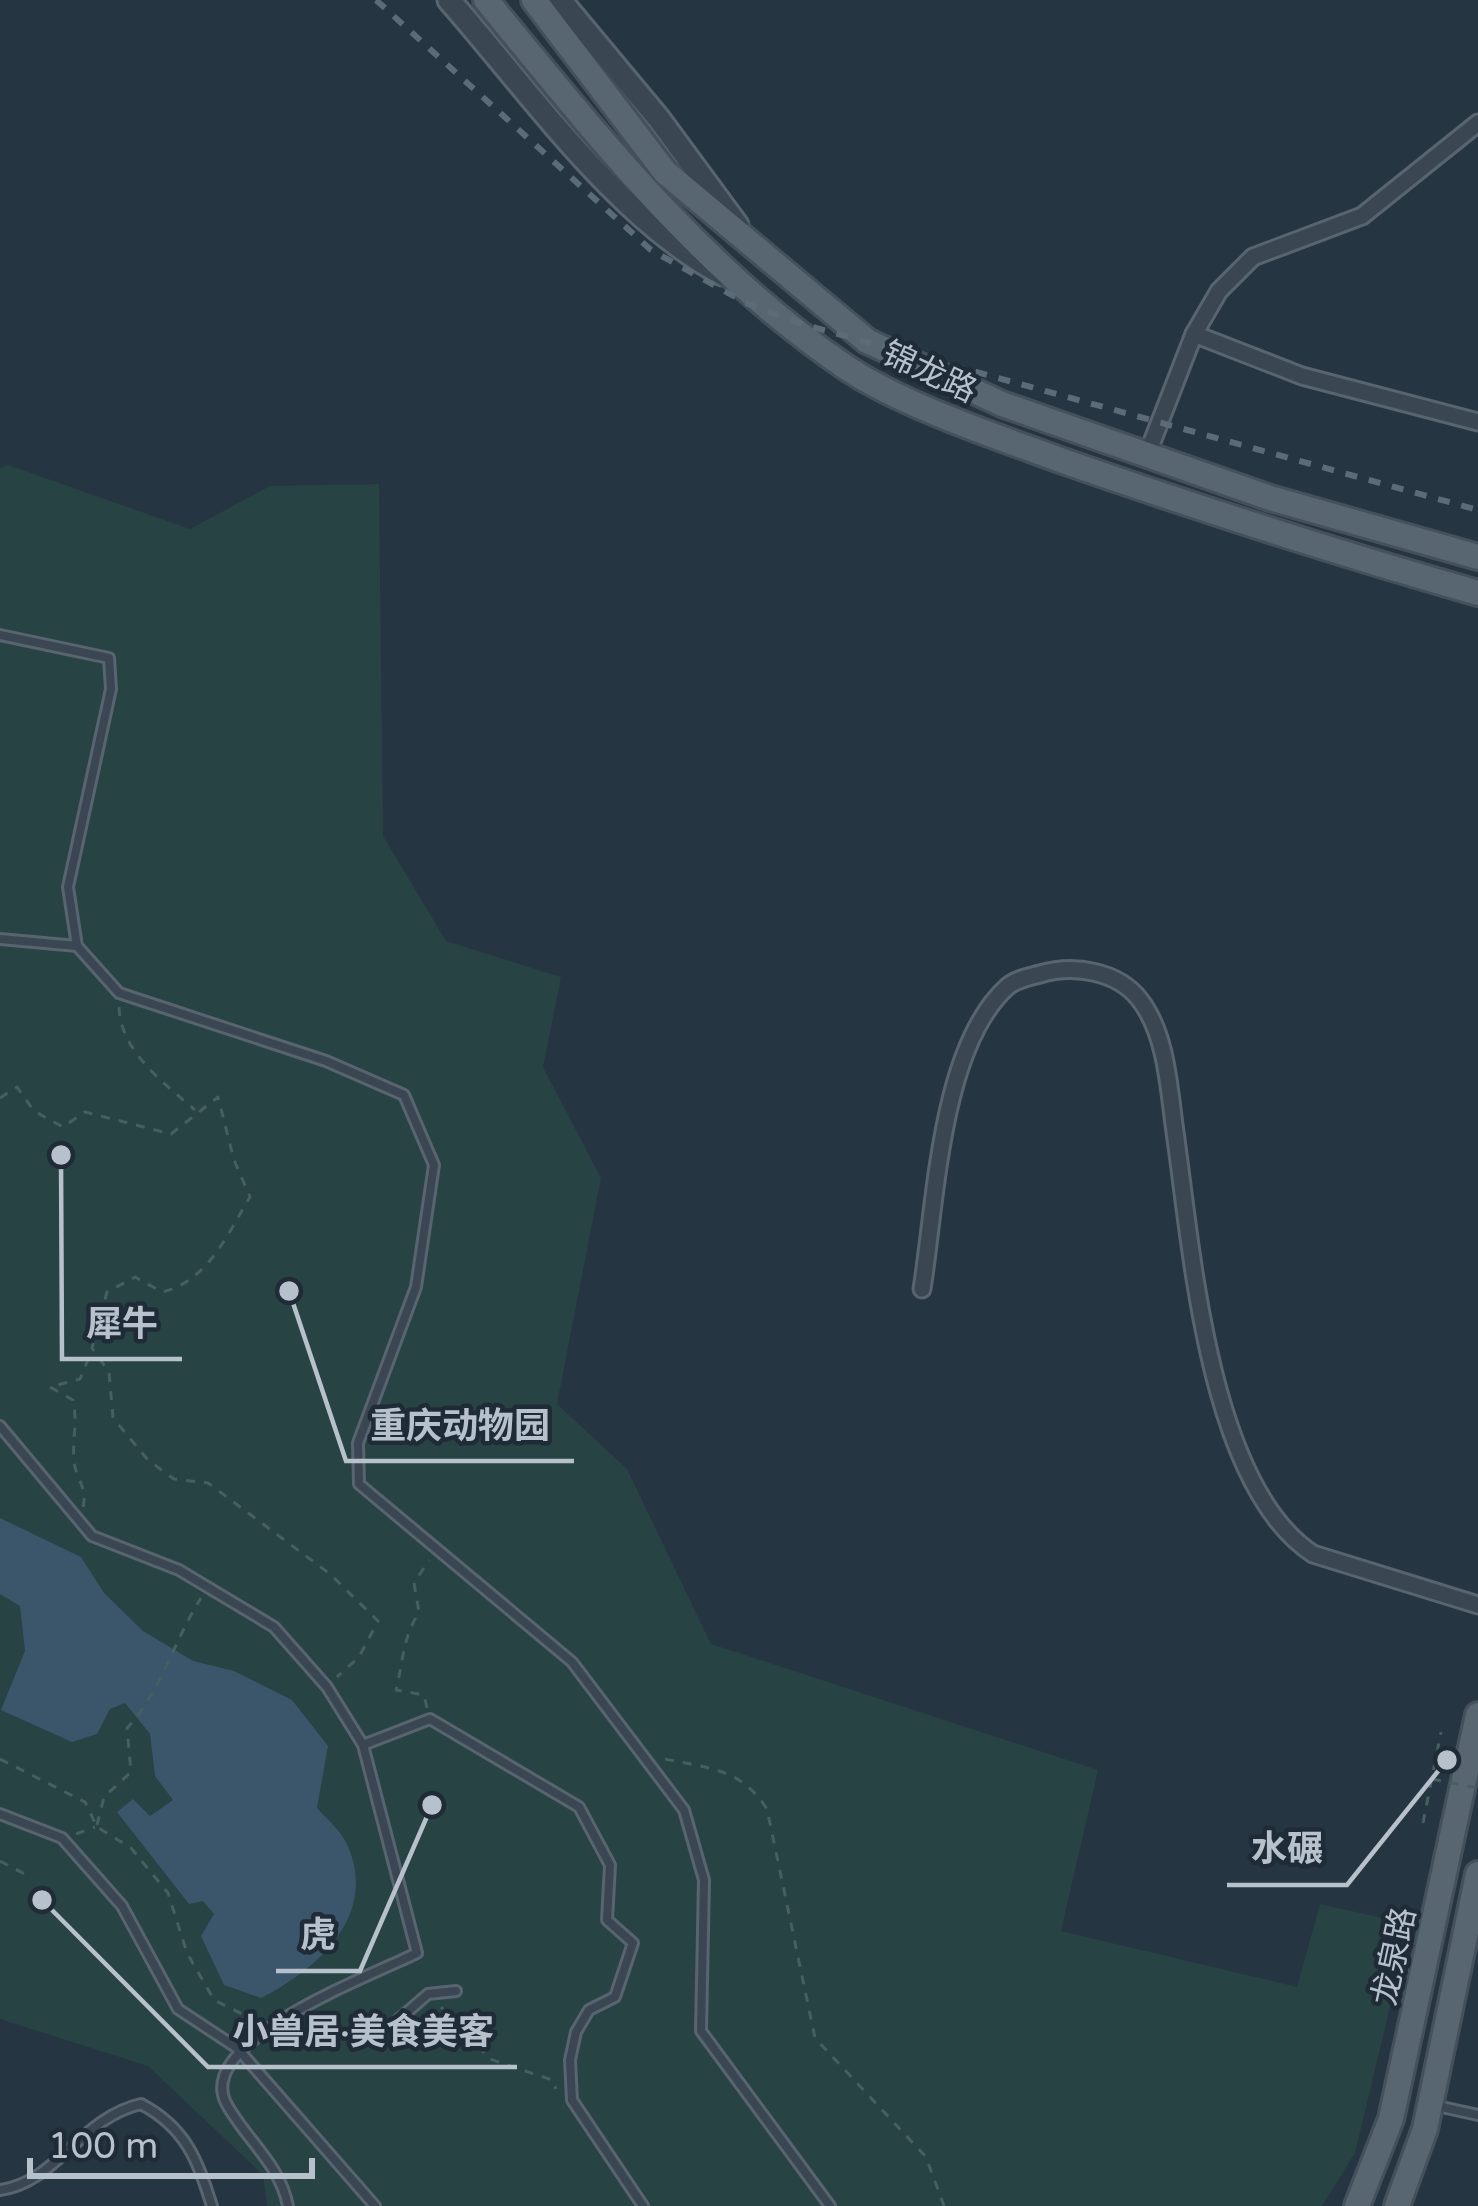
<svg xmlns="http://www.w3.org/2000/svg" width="1478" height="2206" font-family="'Varela Round','Noto Sans SC',sans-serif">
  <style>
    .green { fill: #284343 }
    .water { fill: #3b556b }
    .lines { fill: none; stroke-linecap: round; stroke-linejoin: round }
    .service-casing { stroke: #58646f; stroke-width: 14 }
    .minor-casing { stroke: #58646f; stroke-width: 21 }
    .tertiary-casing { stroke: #58646f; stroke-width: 27 }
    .primary-casing { stroke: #44505b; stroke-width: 30 }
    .path { stroke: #465f5f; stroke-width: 3; stroke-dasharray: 9 9; stroke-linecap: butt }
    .service { stroke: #3a4752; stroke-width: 8 }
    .minor { stroke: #3a4752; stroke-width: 15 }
    .tertiary { stroke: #3a4752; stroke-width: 21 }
    .primary { stroke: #586671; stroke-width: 24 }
    .rail { stroke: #5c6b78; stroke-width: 6; stroke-dasharray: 12 12; stroke-linecap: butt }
    .path-bridge { stroke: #465f5f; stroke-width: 3; stroke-dasharray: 9 9; stroke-linecap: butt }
    .labels { text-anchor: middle; stroke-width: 9; stroke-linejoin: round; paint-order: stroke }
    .street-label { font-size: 33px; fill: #b7c1cc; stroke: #1f2c37 }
    .leader { fill: none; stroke: #b7c1cc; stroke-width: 4.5 }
    .callout-dot { fill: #b7c1cc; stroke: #1f2c37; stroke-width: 4.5 }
    .callout-label { font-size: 36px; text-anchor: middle; font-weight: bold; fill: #b7c1cc; stroke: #1f2c37; stroke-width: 9; stroke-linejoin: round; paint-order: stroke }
  </style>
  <rect width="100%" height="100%" fill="#263542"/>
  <path class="green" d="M8 465 190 529 270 486 379 484 383 836 446 941 561 977 543 1067 601 1178 557 1404 627 1469 711 1644 1098 1770 1061 1931 1297 1987 1320 1904 1410 1924 1355 2153 1322 2206H267L263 2175 148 2066 0 2019V468Z"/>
  <path class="water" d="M0 1518 81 1557 104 1593 143 1631 193 1661 234 1671 292 1700 328 1746 317 1808C326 1818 341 1831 347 1844 379 1914 319 1969 261 1998L224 1985 201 1936 214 1914 203 1901 189 1904 117 1812 133 1799 150 1816 173 1800 155 1776 150 1734 125 1703 110 1709 97 1734 72 1742 1 1710 25 1651 20 1606 0 1594Z"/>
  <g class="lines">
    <defs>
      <g id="service">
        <path d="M0 635 109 658 111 689 68 887 77 946 119 993 326 1061 404 1095 434 1165 416 1287 358 1443 359 1484 572 1662 684 1810 704 1880 701 2031 830 2206"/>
        <path d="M0 939 77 946"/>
        <path d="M0 1426 92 1536 179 1570 274 1627 327 1687 363 1745 417 1953C373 1975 194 2041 226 2103 246 2140 280 2164 288 2206"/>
        <path d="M363 1745 430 1719 579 1807 610 1865 607 1920 633 1943 615 1997 589 2010 576 2032 570 2060 572 2100 643 2206"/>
        <path d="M0 1814 62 1838 122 1906 178 2009 237 2048 375 2206"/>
        <path d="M398 2020 428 1994 456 1991"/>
        <path d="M1437 2106 1478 2115"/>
        <path d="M0 2190C56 2183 80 2118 141 2104 186 2128 197 2159 212 2206"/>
      </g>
      <g id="minor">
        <path d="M1194 334 1302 376 1478 422"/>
        <path d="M1147 455 1194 334 1219 291 1253 257 1362 216 1478 123"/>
        <path d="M922 1289C936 1202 940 1048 1007 987 1016 979 1029 977 1040 974 1074 964 1118 971 1140 1000 1167 1035 1169 1090 1175 1132 1192 1250 1208 1485 1313 1554L1478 1605"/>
      </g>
      <g id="tertiary">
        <path d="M449 0C530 92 615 216 722 274"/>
        <path d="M560 0 659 119 737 225"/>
      </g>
      <g id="primary">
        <path d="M486 0C595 133 702 270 847 368 904 406 998 437 1063 461 1201 509 1338 553 1478 593"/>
        <path d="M534 0 665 172 867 341 1002 404 1270 498 1478 557"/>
        <path d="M1357 2206 1391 2119 1478 1715"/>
        <path d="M1397 2206 1425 2129 1478 1874"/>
      </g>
    </defs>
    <use href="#service" class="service-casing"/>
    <use href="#minor" class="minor-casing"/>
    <use href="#tertiary" class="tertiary-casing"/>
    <use href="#primary" class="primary-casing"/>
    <g class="path">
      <path d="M119 1007C120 1051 164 1083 195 1110"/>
      <path d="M0 1098 17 1087 34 1111 63 1127 85 1112 171 1134 218 1097 234 1160 250 1197C227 1235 208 1281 162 1292L135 1277 107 1292 92 1348 109 1372 113 1418 148 1460 174 1479 208 1483 330 1574 378 1621 359 1657 337 1677"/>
      <path d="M83 1507C88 1487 75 1478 74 1460 72 1438 78 1425 73 1400L50 1387 80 1379 92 1350"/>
      <path d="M427 1708 424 1695 396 1690C404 1658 402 1640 419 1612L414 1583 429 1560"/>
      <path d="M0 1759 85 1802 97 1827 131 1848 168 1893 187 1953 214 2000 256 2021"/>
      <path d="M665 1759C711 1769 740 1768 767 1809L815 2038 926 2157 944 2206"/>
      <path d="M1423 1823 1441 1732"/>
      <path d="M97 1825 104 1797 131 1772 127 1728C161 1692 174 1640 201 1598"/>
      <path d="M76 1834 95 1827"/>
      <path d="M0 1861 32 1878"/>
      <path d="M441 2007 490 2059 552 2080 556 2089"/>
    </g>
    <use href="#service" class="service"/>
    <use href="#minor" class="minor"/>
    <use href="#tertiary" class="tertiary"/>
    <use href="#primary" class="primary"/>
    <path class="rail" d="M376 0 651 250 748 304 802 324 1478 510"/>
    <path class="path-bridge" d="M1432 1779 1478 1788"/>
  </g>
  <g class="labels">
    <g class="street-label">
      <text transform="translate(930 371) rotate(25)" y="12">锦龙路</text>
      <text transform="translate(1393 1956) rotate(-78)" y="12">龙泉路</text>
    </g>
  </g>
  <path class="leader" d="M61 1155L62 1359H182M289 1291L346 1461H574M1447 1760L1347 1885H1227M432 1805L360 1971H276M42 1900L208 2067H517"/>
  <g class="callout-dot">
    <circle cx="61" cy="1155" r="12"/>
    <circle cx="289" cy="1291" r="12"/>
    <circle cx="1447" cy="1760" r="12"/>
    <circle cx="432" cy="1805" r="12"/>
    <circle cx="42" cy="1900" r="12"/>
  </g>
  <g class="callout-label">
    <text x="122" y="1336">犀牛</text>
    <text x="460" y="1438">重庆动物园</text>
    <text x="1287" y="1861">水碾</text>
    <text x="318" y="1947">虎</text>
    <text x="363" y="2044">小兽居·美食美客</text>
  </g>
  <path d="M30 2158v18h282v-18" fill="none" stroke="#b7c1cc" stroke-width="6"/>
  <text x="48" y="2158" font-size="36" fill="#b7c1cc" stroke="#1f2c37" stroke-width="9" paint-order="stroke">100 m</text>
</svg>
